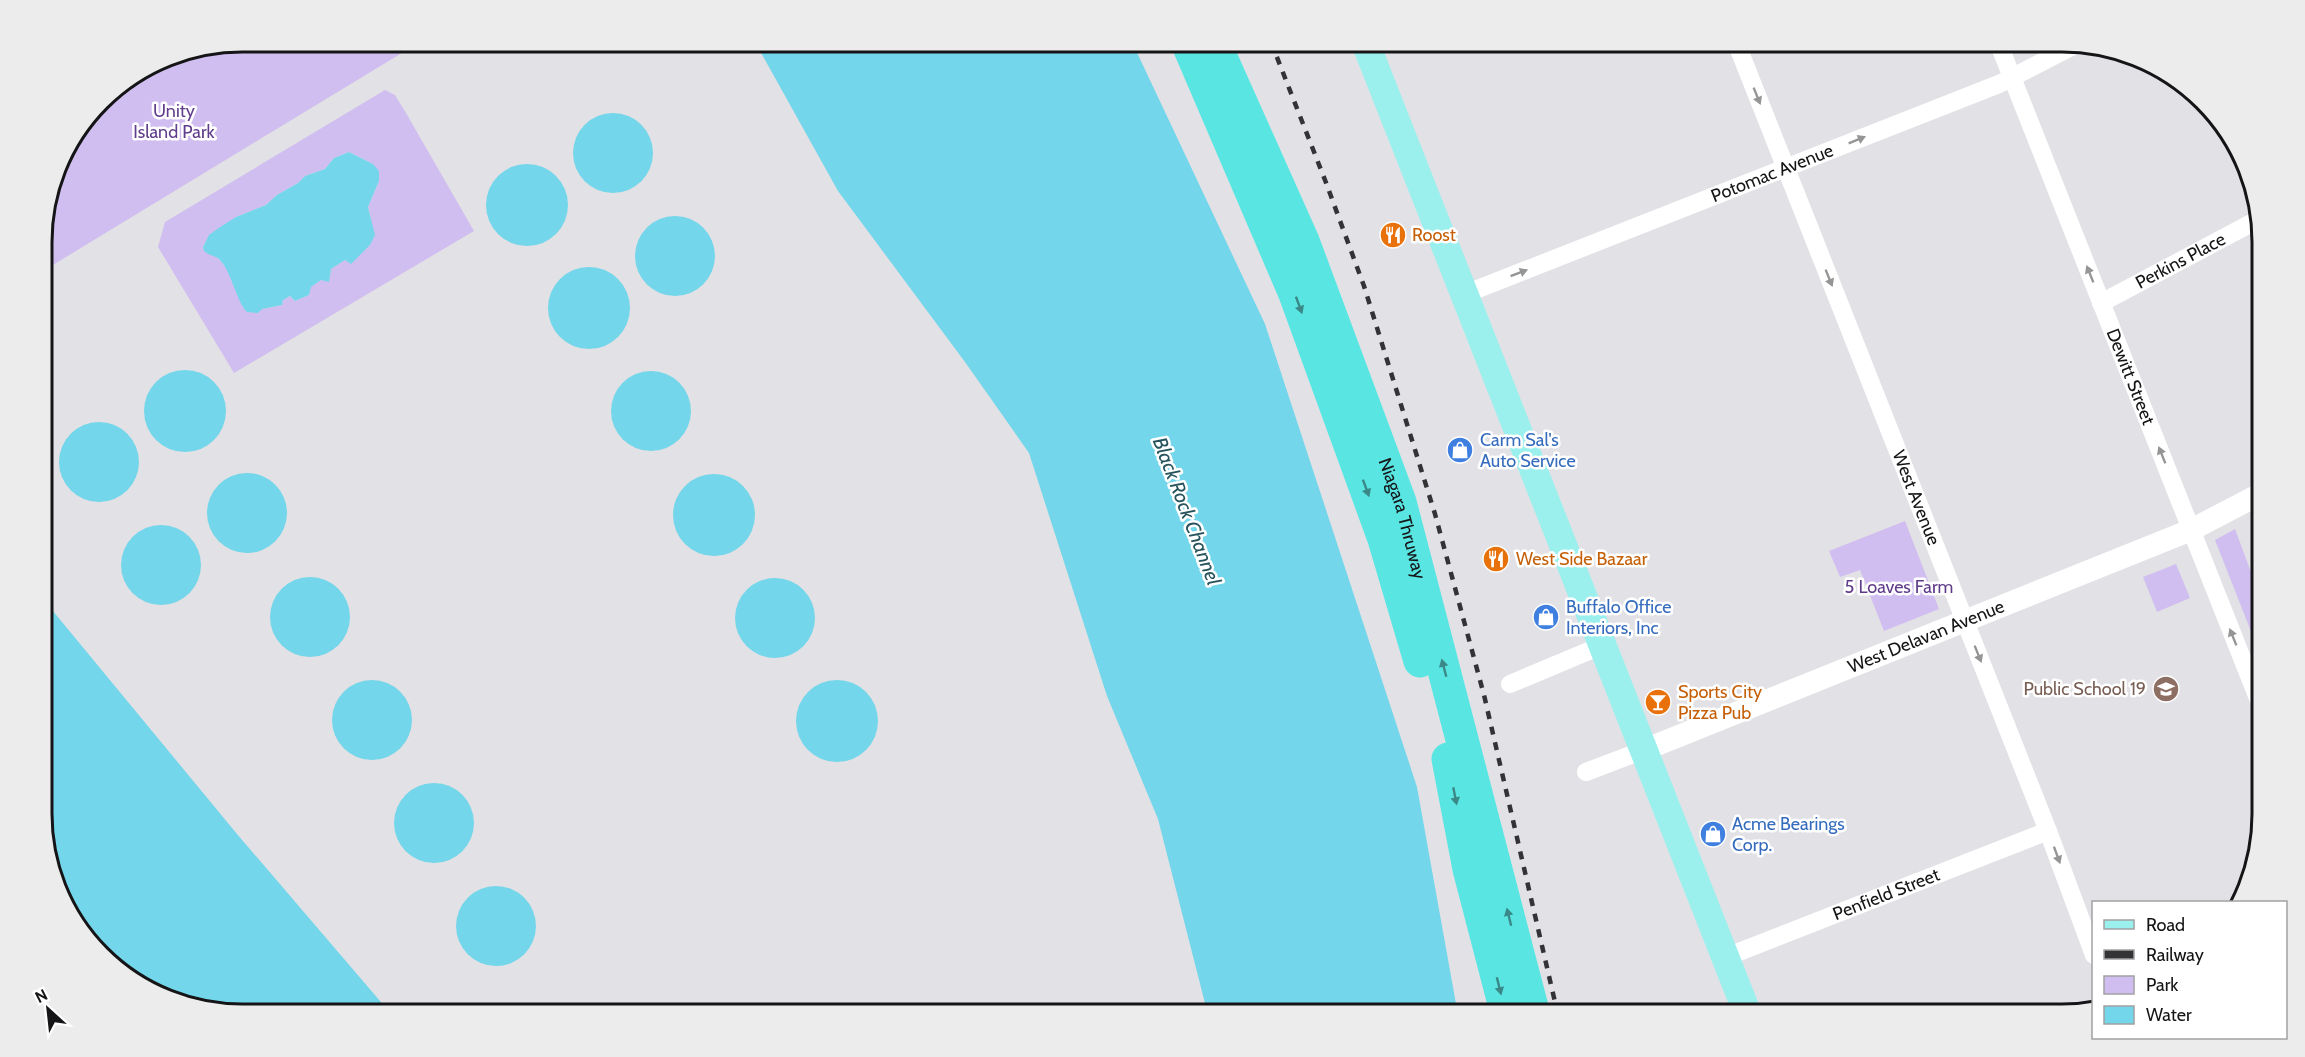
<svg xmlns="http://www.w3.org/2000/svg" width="2305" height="1057" font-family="Cabin,sans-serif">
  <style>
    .green { fill: #d1bef0; fill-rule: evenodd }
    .water { fill: #73d6ea }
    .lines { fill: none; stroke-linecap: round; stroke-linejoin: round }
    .minor { stroke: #fff; stroke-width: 18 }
    .tertiary { stroke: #fff; stroke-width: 22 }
    .primary { stroke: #9bf0ee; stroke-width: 28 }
    .motorway { stroke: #59e6e3; stroke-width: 33 }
    .rail { stroke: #333234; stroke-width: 4.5; stroke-dasharray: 8 8; stroke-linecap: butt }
    .oneway { fill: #969596 }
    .oneway2 { fill: #3a8887 }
    .labels { text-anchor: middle; stroke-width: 5; stroke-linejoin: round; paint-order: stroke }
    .park-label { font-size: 18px; fill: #603d8b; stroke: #fff }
    .street-label { font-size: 18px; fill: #151416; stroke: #fff }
    .food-label { font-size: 18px; fill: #c56008; stroke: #fff; text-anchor: start }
    .shop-label { font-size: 18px; fill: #366cbe; stroke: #fff; text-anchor: start }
    .education-label { font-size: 18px; fill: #785e54; stroke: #fff; text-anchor: end }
    .water-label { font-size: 20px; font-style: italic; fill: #27535c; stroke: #fff }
    .rim { fill: none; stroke: #151416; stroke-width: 3 }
  </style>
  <rect width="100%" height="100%" fill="#e2e1e5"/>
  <g class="green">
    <path d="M243 42H420L43 271 42 229 63 154 110 92 166 57Z"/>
    <path d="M385 90 395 95 406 113 474 231 234 373 158 247 165 222ZM349 152 373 164 379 181 368 207 371 218 370 245 351 263 345 260 331 269 329 281 321 280 310 287 309 295 295 301 290 296 283 300 282 305 262 309 243 308C239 294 231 270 219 259 214 255 208 251 203 247L205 243 236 217 266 205 277 195 298 183 305 176 325 169 334 158Z"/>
    <path d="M1905 521 1939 609 1884 631 1860 570 1840 577 1829 551Z"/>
    <path d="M2235 529 2251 572 2262 568V630L2252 634 2215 540Z"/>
    <path d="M2176 564 2190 598 2157 612 2143 577Z"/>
  </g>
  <g class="water">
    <path d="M755 42H1132L1265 324 1417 787 1458 1015H1208L1158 819 1107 696 1029 453 965 362 838 191Z"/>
    <circle cx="613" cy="153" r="40"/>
    <path d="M349 152 373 164 379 171V181L368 207 375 235 370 245 351 264 345 260 331 269 329 282 321 280 311 287 309 295 295 301 290 296 283 300 282 305 262 309 258 313 247 312C237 303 232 273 220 260 215 255 209 256 204 251L203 247 209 235 220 227 236 217 266 205 277 195 298 183 305 176 325 169 334 158Z"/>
    <circle cx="527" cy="205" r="41"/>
    <circle cx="675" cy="256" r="40"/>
    <circle cx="589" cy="308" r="41"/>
    <circle cx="185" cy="411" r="41"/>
    <circle cx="651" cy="411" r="40"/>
    <circle cx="99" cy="462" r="40"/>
    <circle cx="247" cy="513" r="40"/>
    <circle cx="714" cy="515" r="41"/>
    <circle cx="161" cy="565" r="40"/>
    <circle cx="310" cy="617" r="40"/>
    <circle cx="775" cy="618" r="40"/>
    <path d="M43 599 237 834 392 1015H243L166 1000 84 937 44 841Z"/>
    <circle cx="372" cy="720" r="40"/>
    <circle cx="837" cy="721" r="41"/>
    <circle cx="434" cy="823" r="40"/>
    <circle cx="496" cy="926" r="40"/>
  </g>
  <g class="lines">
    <g class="minor">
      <path id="s1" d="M1736 42 2048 831 2094 955"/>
      <path id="s2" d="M1998 42 2263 711"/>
      <path id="s3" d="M1465 294 1999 84 2075 45"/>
      <path id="s4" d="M2101 303 2261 218"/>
      <path d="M1510 684 1603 645"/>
      <path d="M1586 772 1644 750"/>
      <path id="s5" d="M1726 957 2048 831"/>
    </g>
    <path class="tertiary" id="s6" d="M1644 750 2191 530 2262 493"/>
    <path class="primary" d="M1365 42 1748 1015"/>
    <g class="motorway">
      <path d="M1187 42 1295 294 1384 539 1420 661"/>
      <path id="s7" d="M1214 42 1303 241 1400 502 1534 1015"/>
      <path d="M1448 759 1469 869 1507 1015"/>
    </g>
    <path class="rail" d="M1271 42 1325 180 1364 286 1435 514 1484 695 1558 1015"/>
  </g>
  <defs><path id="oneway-solid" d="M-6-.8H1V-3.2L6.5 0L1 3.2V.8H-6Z" transform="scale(1.5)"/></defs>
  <g class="oneway">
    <use href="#oneway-solid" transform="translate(1757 96) rotate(68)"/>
    <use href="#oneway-solid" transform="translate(1857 140) rotate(-22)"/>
    <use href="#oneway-solid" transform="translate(1519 273) rotate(-21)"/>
    <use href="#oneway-solid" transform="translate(2090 274) rotate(-112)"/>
    <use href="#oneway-solid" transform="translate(1829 278) rotate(68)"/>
    <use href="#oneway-solid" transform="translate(2162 455) rotate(-112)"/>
    <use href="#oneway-solid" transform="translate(2233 637) rotate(-112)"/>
    <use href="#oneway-solid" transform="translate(1978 654) rotate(68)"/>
    <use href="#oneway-solid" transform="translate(2057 855) rotate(70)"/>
  </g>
  <g class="oneway2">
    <use href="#oneway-solid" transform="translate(1299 305) rotate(70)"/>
    <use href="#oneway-solid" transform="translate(1366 488) rotate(70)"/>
    <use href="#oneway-solid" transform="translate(1444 668) rotate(-105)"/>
    <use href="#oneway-solid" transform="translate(1455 796) rotate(79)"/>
    <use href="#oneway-solid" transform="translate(1509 917) rotate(-104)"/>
    <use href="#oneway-solid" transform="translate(1499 986) rotate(76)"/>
  </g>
  <defs>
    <symbol id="restaurant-disc" viewBox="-11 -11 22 22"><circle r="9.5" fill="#e8710a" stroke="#fff"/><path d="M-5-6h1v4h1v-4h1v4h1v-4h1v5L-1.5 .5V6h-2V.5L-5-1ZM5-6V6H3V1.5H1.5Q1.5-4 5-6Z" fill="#fff"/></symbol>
    <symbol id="shop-disc" viewBox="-11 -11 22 22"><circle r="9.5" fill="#3f7fe0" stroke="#fff"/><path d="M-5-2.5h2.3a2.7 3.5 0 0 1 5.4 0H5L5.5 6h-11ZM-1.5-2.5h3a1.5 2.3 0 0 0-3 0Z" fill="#fff"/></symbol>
    <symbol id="school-disc" viewBox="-11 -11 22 22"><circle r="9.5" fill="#8d6e63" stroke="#fff"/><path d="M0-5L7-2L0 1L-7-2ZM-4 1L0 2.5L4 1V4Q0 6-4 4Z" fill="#fff"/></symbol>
    <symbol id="bar-disc" viewBox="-11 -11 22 22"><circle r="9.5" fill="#e8710a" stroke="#fff"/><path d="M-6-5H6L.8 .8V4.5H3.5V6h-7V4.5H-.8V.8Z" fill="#fff"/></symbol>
  </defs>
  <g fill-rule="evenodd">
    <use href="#restaurant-disc" x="1378" y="220" width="30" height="30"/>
    <use href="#shop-disc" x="1445" y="435" width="30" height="30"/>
    <use href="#restaurant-disc" x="1481" y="544" width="30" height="30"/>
    <use href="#shop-disc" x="1531" y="602" width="30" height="30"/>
    <use href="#school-disc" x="2151" y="674" width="30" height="30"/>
    <use href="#bar-disc" x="1643" y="687" width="30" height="30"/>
    <use href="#shop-disc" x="1698" y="819" width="30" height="30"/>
  </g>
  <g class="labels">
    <g class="park-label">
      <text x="174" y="117">Unity<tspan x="174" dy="21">Island Park</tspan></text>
      <text x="1899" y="593">5 Loaves Farm</text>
    </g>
    <g class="street-label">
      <text dy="6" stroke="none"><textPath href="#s3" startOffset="330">Potomac Avenue</textPath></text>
      <text dy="6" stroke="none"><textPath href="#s4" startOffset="90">Perkins Place</textPath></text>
      <text dy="6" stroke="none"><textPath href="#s2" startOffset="360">Dewitt Street</textPath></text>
      <text dy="6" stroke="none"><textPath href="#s1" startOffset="490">West Avenue</textPath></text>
      <text dy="6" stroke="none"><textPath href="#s7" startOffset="513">Niagara Thruway</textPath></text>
      <text dy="6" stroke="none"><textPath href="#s6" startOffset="304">West Delavan Avenue</textPath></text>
      <text dy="6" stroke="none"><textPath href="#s5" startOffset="172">Penfield Street</textPath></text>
    </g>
    <g class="food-label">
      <text x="1412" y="241">Roost</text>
      <text x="1516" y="565">West Side Bazaar</text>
      <text x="1678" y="698">Sports City<tspan x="1678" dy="21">Pizza Pub</tspan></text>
    </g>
    <g class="shop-label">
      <text x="1480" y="446">Carm Sal's<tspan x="1480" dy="21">Auto Service</tspan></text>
      <text x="1566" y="613">Buffalo Office<tspan x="1566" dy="21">Interiors, Inc</tspan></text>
      <text x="1732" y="830">Acme Bearings<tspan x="1732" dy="21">Corp.</tspan></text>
    </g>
    <g class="education-label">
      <text x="2146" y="695">Public School 19</text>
    </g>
    <g class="water-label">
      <text transform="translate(1187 511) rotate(69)" y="7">Black Rock Channel</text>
    </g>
  </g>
  <path d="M0 0H2305V1057H0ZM242 52H2062A190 190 0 0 1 2252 242V814A190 190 0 0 1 2062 1004H242A190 190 0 0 1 52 814V242A190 190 0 0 1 242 52Z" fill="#ececec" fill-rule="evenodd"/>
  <path class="rim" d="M242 52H2062A190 190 0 0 1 2252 242V814A190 190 0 0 1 2062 1004H242A190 190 0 0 1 52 814V242A190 190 0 0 1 242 52Z"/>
  <rect x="2092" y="901" width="195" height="138" fill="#ffffff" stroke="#a1a1a2" stroke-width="1.5"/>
  <rect x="2104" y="920" width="30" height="9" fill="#9bf0ee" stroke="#a1a1a2" stroke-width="1.5"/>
  <text x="2146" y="931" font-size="18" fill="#151416">Road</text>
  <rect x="2104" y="950" width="30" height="9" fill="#333234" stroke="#a1a1a2" stroke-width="1.5"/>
  <text x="2146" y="961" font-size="18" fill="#151416">Railway</text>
  <rect x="2104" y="976" width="30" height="18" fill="#d1bef0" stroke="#a1a1a2" stroke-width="1.5"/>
  <text x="2146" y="991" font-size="18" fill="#151416">Park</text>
  <rect x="2104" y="1006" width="30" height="18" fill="#73d6ea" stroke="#a1a1a2" stroke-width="1.5"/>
  <text x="2146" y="1021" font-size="18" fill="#151416">Water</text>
  <g transform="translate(48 1009) rotate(333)" stroke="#ffffff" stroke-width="4.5" paint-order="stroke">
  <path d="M0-4.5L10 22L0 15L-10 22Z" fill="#151416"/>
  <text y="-9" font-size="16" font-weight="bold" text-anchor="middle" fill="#151416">N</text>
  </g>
</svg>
